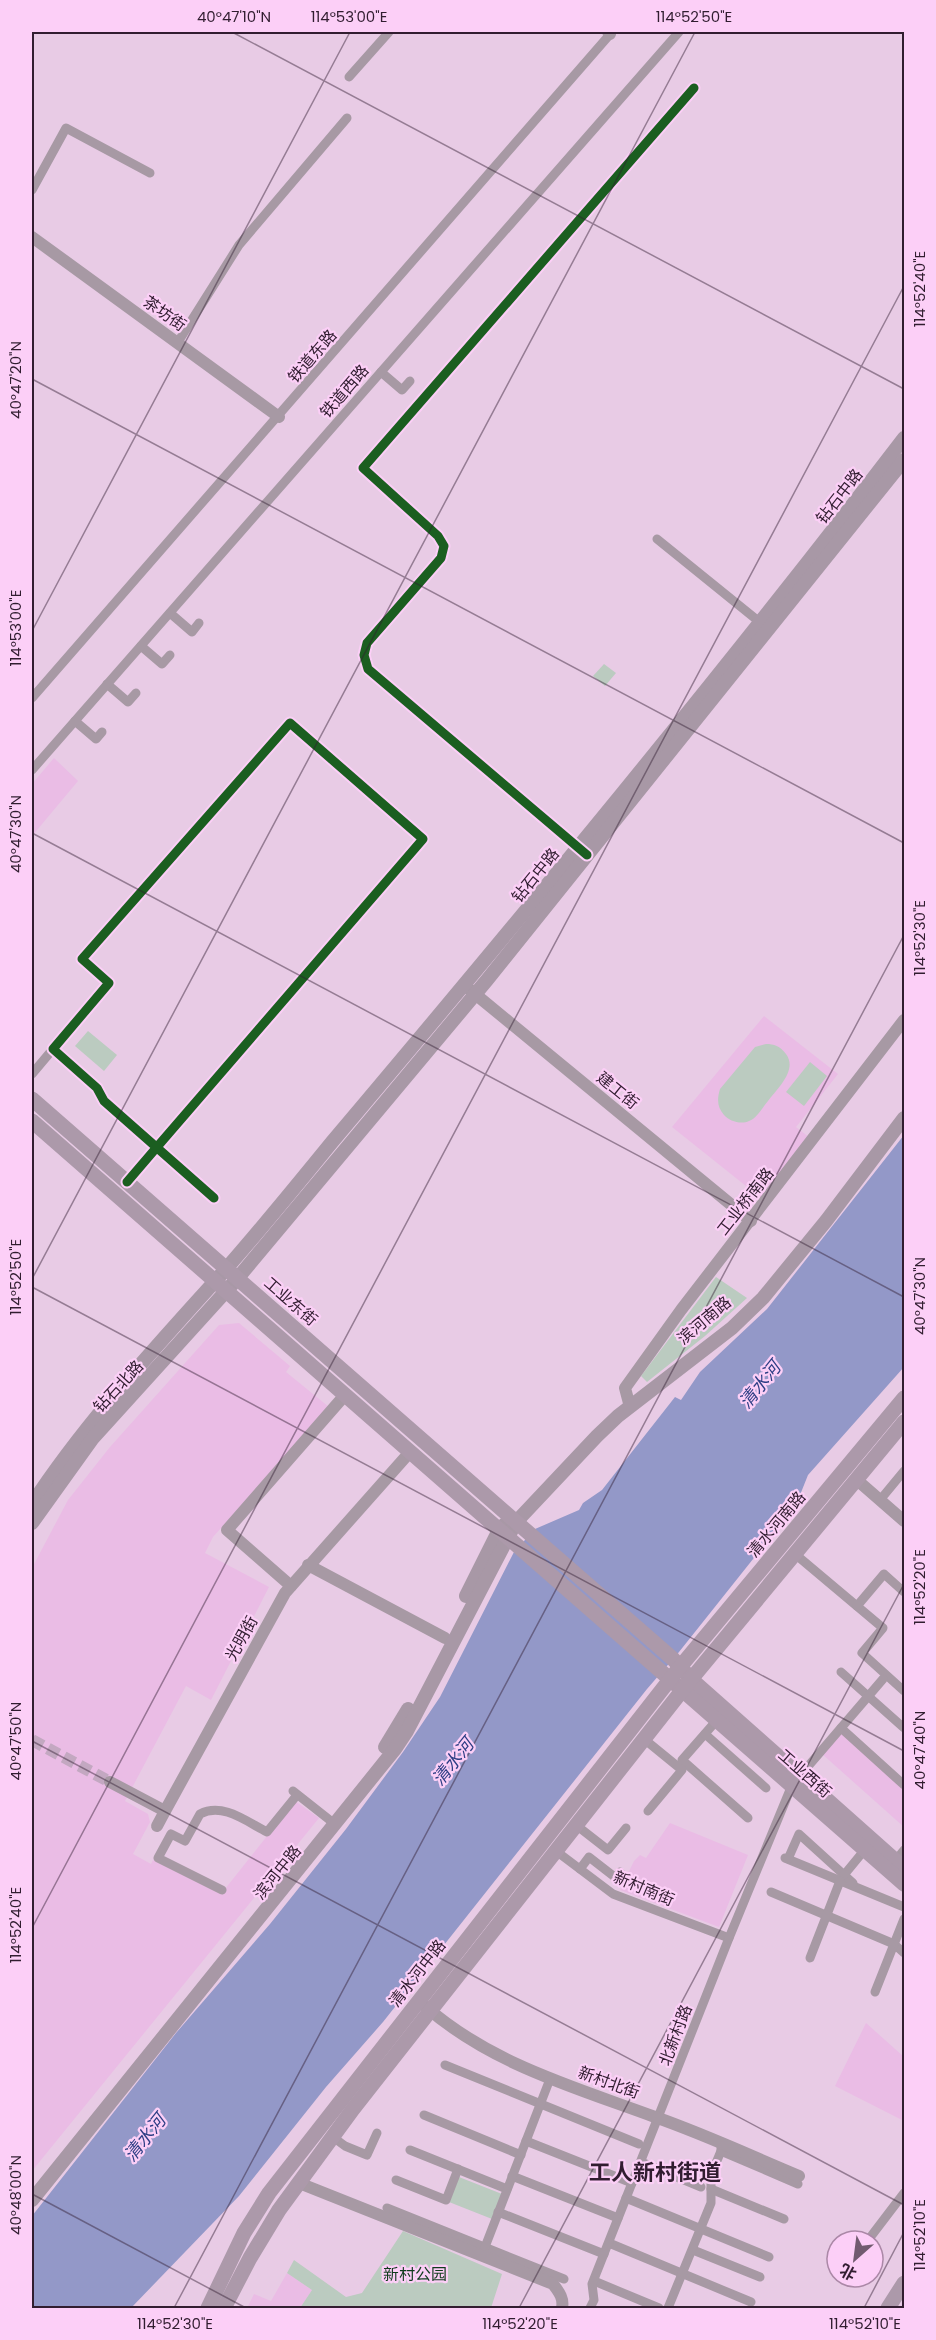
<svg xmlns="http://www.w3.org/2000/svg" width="936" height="2340" font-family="Poppins,'Noto Sans SC',sans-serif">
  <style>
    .built { fill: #eabce5 }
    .green { fill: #bbcbc0 }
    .water { fill: #9398c8 }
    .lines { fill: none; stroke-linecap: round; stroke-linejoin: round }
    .tertiary-tunnel { stroke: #c3a8c1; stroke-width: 12; stroke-dasharray: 12 6; stroke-linecap: butt }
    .minor { stroke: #a799a4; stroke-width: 9 }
    .tertiary { stroke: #a799a4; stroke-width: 12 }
    .secondary { stroke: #a898a6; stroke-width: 14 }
    .primary { stroke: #ac99aa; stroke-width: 15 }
    .cycleway-casing { stroke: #fccff7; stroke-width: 13 }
    .cycleway { stroke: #1b5e20; stroke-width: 9 }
    .ticks { fill: none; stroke: #311d30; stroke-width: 1.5; stroke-opacity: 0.45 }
    .labels { text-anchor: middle; stroke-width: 4.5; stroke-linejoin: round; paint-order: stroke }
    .street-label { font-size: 16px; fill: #311d30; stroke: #fccff7 }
    .park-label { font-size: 16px; fill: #0f3b1c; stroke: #fccff7 }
    .water-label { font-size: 18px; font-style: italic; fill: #2d3e84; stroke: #fccff7 }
    .district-label { font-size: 22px; font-weight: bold; fill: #311d30; stroke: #fccff7 }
    .neatline { fill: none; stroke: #311d30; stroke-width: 2 }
    .ticks-label { font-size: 15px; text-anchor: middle; fill: #311d30 }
  </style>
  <rect width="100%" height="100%" fill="#e8cbe5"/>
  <g class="built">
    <path d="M54 758 78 781 32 836V784Z"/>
    <path d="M764 1016 838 1074 796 1127 810 1138 761 1198 672 1127Z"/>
    <path d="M239 1323 290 1366 286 1372 329 1407 213 1537 205 1553 269 1587 211 1700 186 1686 125 1801 148 1814 150 1822 133 1854 151 1864 153 1860 221 1894 295 1801 319 1818 32 2171V1568L68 1500 110 1447 219 1325Z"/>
    <path d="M840 1732 904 1789V1827L821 1753Z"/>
    <path d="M670 1823 748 1855 719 1927 620 1890 634 1861 640 1855 646 1858Z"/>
    <path d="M866 2023 904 2057V2121L835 2086Z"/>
    <path d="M287 2273 312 2290 300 2308H247L254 2294 271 2301Z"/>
  </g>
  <g class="green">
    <path d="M604 664 616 673 605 686 593 676Z"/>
    <path d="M88 1031 117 1055 104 1071 75 1046Z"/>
    <path d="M766 1044C774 1044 780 1046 786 1054 798 1070 777 1089 768 1101 762 1108 757 1118 749 1121 741 1125 729 1121 724 1115 717 1107 717 1099 720 1089L755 1047Z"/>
    <path d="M810 1062 827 1076 804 1106 786 1092Z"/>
    <path d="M716 1277 747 1298 705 1336 647 1382 641 1376Z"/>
    <path d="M459 2177 502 2194 492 2219 449 2202Z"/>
    <path d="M403 2231 502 2274 491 2308H300L312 2290 287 2273 294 2260 346 2297 362 2293Z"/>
  </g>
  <path class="water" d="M904 1135V1367L808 1475 796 1505 679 1652 647 1689 383 2022 326 2087 239 2196 131 2308H32V2216L176 2033 270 1924 346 1829 403 1752 440 1697 514 1552 535 1529 579 1510 583 1503 602 1490 675 1397 681 1400 700 1372 767 1309Z"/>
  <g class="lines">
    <path class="tertiary-tunnel" d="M32 1740 110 1782"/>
    <g class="minor">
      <path d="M349 77 389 32"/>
      <path d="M32 190 66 128 150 173"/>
      <path d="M178 342 239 245 347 118"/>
      <path d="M381 372 402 390 410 381"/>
      <path d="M657 539 762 624"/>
      <path d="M170 613 192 632 199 623"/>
      <path d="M141 646 162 664 170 655"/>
      <path d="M107 684 128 702 136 693"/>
      <path d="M32 698 612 32"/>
      <path d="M75 721 96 739 102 732"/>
      <path d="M32 770 679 32"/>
      <path d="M582 851 368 669 364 655 367 643 441 558 444 546 438 536 363 468 694 88"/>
      <path d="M32 1074 53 1049"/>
      <path d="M127 1182 157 1147 423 839 290 723 82 959 109 983 53 1049 97 1088 104 1101 214 1198"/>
      <path d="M880 1500 904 1471"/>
      <path d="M795 1554 883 1628 862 1653 904 1691"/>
      <path d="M857 1606 884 1574 904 1592"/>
      <path d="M841 1672 904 1728"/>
      <path d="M717 1720 682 1760 748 1818"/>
      <path d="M841 1728 904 1785"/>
      <path d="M705 1734 766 1788"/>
      <path d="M644 1739 682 1770 648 1811"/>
      <path d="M293 1791 336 1825"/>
      <path d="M576 1825 608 1850 626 1828"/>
      <path d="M556 1851 613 1894 729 1938"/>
      <path d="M785 1858 904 1907"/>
      <path d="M788 1859 799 1834 853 1883"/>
      <path d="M896 1860 904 1850"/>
      <path d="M580 1869 589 1857 616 1878 620 1872"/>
      <path d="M844 1875 867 1847"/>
      <path d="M222 1890 158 1858 171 1834 185 1841 200 1814C223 1802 247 1822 267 1832L297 1795"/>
      <path d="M771 1892 894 1944 904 1953"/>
      <path d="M810 1958 840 1881"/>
      <path d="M875 1992 904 1919"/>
      <path d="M445 2065 639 2144"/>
      <path d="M424 2115 521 2155"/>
      <path d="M333 2137 345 2146 367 2155 377 2133"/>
      <path d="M526 2141 632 2183"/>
      <path d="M410 2150 507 2189"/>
      <path d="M721 2151 798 2184"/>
      <path d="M641 2162 701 2187"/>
      <path d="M512 2176 618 2218"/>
      <path d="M396 2180 446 2200 458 2169"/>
      <path d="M711 2189 784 2219"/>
      <path d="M626 2198 769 2257"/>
      <path d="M387 2208 564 2279"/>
      <path d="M498 2212 604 2254"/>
      <path d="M872 2235 904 2193"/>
      <path d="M609 2243 751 2302"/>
      <path d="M485 2247 550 2079"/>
      <path d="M693 2250 760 2277"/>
      <path d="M594 2281 659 2308"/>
      <path d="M590 2308 594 2300 592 2284 729 1938 792 1785 883 1679"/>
      <path d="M668 2308 711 2203V2175L721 2151V2144"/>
    </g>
    <g class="tertiary">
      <path d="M608 32 610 34"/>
      <path d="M32 237 279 417"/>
      <path d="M469 989 751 1221"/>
      <path d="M630 1407 625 1388 681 1310 904 1020"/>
      <path d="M857 1480 904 1521"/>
      <path d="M308 1565 445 1638"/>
      <path d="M291 1586 227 1530 345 1395"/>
      <path d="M110 1782 165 1811 285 1593 410 1452"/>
      <path d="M157 1826 165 1811"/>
      <path d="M425 2006C491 2064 574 2087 655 2117 704 2134 751 2156 799 2176"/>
      <path d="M299 2183 553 2284C559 2292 564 2298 562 2308"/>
    </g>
    <g class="secondary">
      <path d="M32 1504C87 1420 158 1345 225 1270 262 1228 297 1185 332 1142 527 911 720 678 904 438"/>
      <path d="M32 1523 93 1438 237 1279 487 980 904 460"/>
      <path d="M466 1596 499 1530 505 1524"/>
      <path d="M385 1747 408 1709"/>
      <path d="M32 2200 395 1749 407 1731 516 1522 597 1436 618 1416 732 1328 763 1298 826 1221 904 1118"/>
    </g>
    <g class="primary">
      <path d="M32 1099 673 1659 691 1679 904 1868"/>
      <path d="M32 1121 904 1884"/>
      <path d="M208 2308 244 2233 269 2193 675 1673 904 1398"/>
      <path d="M224 2308 250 2258 279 2210 353 2109 688 1683 904 1422"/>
      <path d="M888 2308 904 2283"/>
    </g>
    <defs>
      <g id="cycleway">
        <path d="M587 855 368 669 364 655 367 643 441 558 444 546 438 536 363 468 694 88"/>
        <path d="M127 1182 157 1147 423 839 290 723 82 959 109 983 53 1049 97 1088 104 1101 214 1198"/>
      </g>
    </defs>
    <use href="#cycleway" class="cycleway-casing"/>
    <use href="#cycleway" class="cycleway"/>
  </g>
  <path class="ticks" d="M232 32 904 389M32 379 904 843M32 631 350 32M32 833 904 1297M32 1279 695 32M32 1287 904 1751M32 1741 904 2205M32 1928 904 286M32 2194 246 2308M174 2308 904 935M519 2308 904 1584M864 2308 904 2232"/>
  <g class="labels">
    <g class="street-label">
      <text transform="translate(165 313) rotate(35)" y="6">茶坊街</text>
      <text transform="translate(312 356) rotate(-49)" y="6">铁道东路</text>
      <text transform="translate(344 391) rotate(-49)" y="6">铁道西路</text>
      <text transform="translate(839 496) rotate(-52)" y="6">钻石中路</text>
      <text transform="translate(535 875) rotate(-51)" y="6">钻石中路</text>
      <text transform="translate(618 1090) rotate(39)" y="6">建工街</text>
      <text transform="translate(745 1201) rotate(-52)" y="6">工业桥南路</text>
      <text transform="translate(291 1301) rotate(41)" y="6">工业东街</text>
      <text transform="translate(704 1320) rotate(-40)" y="6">滨河南路</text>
      <text transform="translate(118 1386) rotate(-47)" y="6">钻石北路</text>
      <text transform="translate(776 1524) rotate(-50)" y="6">清水河南路</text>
      <text transform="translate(241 1638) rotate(-61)" y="6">光明街</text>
      <text transform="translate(805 1773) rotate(41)" y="6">工业西街</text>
      <text transform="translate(277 1872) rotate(-51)" y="6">滨河中路</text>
      <text transform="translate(644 1888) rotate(23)" y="6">新村南街</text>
      <text transform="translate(417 1973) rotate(-52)" y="6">清水河中路</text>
      <text transform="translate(675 2035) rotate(-69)" y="6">北新村路</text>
      <text transform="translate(609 2082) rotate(20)" y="6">新村北街</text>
    </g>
    <g class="park-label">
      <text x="415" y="2280">新村公园</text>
    </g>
    <g class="water-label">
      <text transform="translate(760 1385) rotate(-51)" y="6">清水河</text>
      <text transform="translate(453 1762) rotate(-51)" y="6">清水河</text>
      <text transform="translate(145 2138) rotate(-51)" y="6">清水河</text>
    </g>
    <g class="district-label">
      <text x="655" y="2180">工人新村街道</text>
    </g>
  </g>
  <rect width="936" height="2340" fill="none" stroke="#fccff7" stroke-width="66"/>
  <g transform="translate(855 2259) rotate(208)"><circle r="28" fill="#fccff7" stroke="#ab88a7" stroke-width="1.5"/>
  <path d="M0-4.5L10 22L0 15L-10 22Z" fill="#715a6f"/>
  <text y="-9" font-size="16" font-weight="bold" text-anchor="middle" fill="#311d30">北</text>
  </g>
  <rect x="33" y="33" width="870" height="2274" class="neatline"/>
  <g class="ticks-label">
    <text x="234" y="22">40°47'10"N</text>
    <text x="349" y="22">114°53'00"E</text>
    <text x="694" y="22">114°52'50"E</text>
    <text transform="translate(920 289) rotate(-90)" y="5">114°52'40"E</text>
    <text transform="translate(16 380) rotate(-90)" y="5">40°47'20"N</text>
    <text transform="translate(16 628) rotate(-90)" y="5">114°53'00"E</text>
    <text transform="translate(16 834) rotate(-90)" y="5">40°47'30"N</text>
    <text transform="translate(920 938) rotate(-90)" y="5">114°52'30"E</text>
    <text transform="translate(16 1277) rotate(-90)" y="5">114°52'50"E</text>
    <text transform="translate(920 1296) rotate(-90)" y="5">40°47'30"N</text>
    <text transform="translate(920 1587) rotate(-90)" y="5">114°52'20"E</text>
    <text transform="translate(16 1741) rotate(-90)" y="5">40°47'50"N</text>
    <text transform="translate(920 1750) rotate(-90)" y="5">40°47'40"N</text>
    <text transform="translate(16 1925) rotate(-90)" y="5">114°52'40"E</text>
    <text transform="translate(16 2195) rotate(-90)" y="5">40°48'00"N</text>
    <text transform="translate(920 2235) rotate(-90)" y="5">114°52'10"E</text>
    <text x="175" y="2329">114°52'30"E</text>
    <text x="520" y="2329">114°52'20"E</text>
    <text x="865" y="2329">114°52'10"E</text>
  </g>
</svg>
